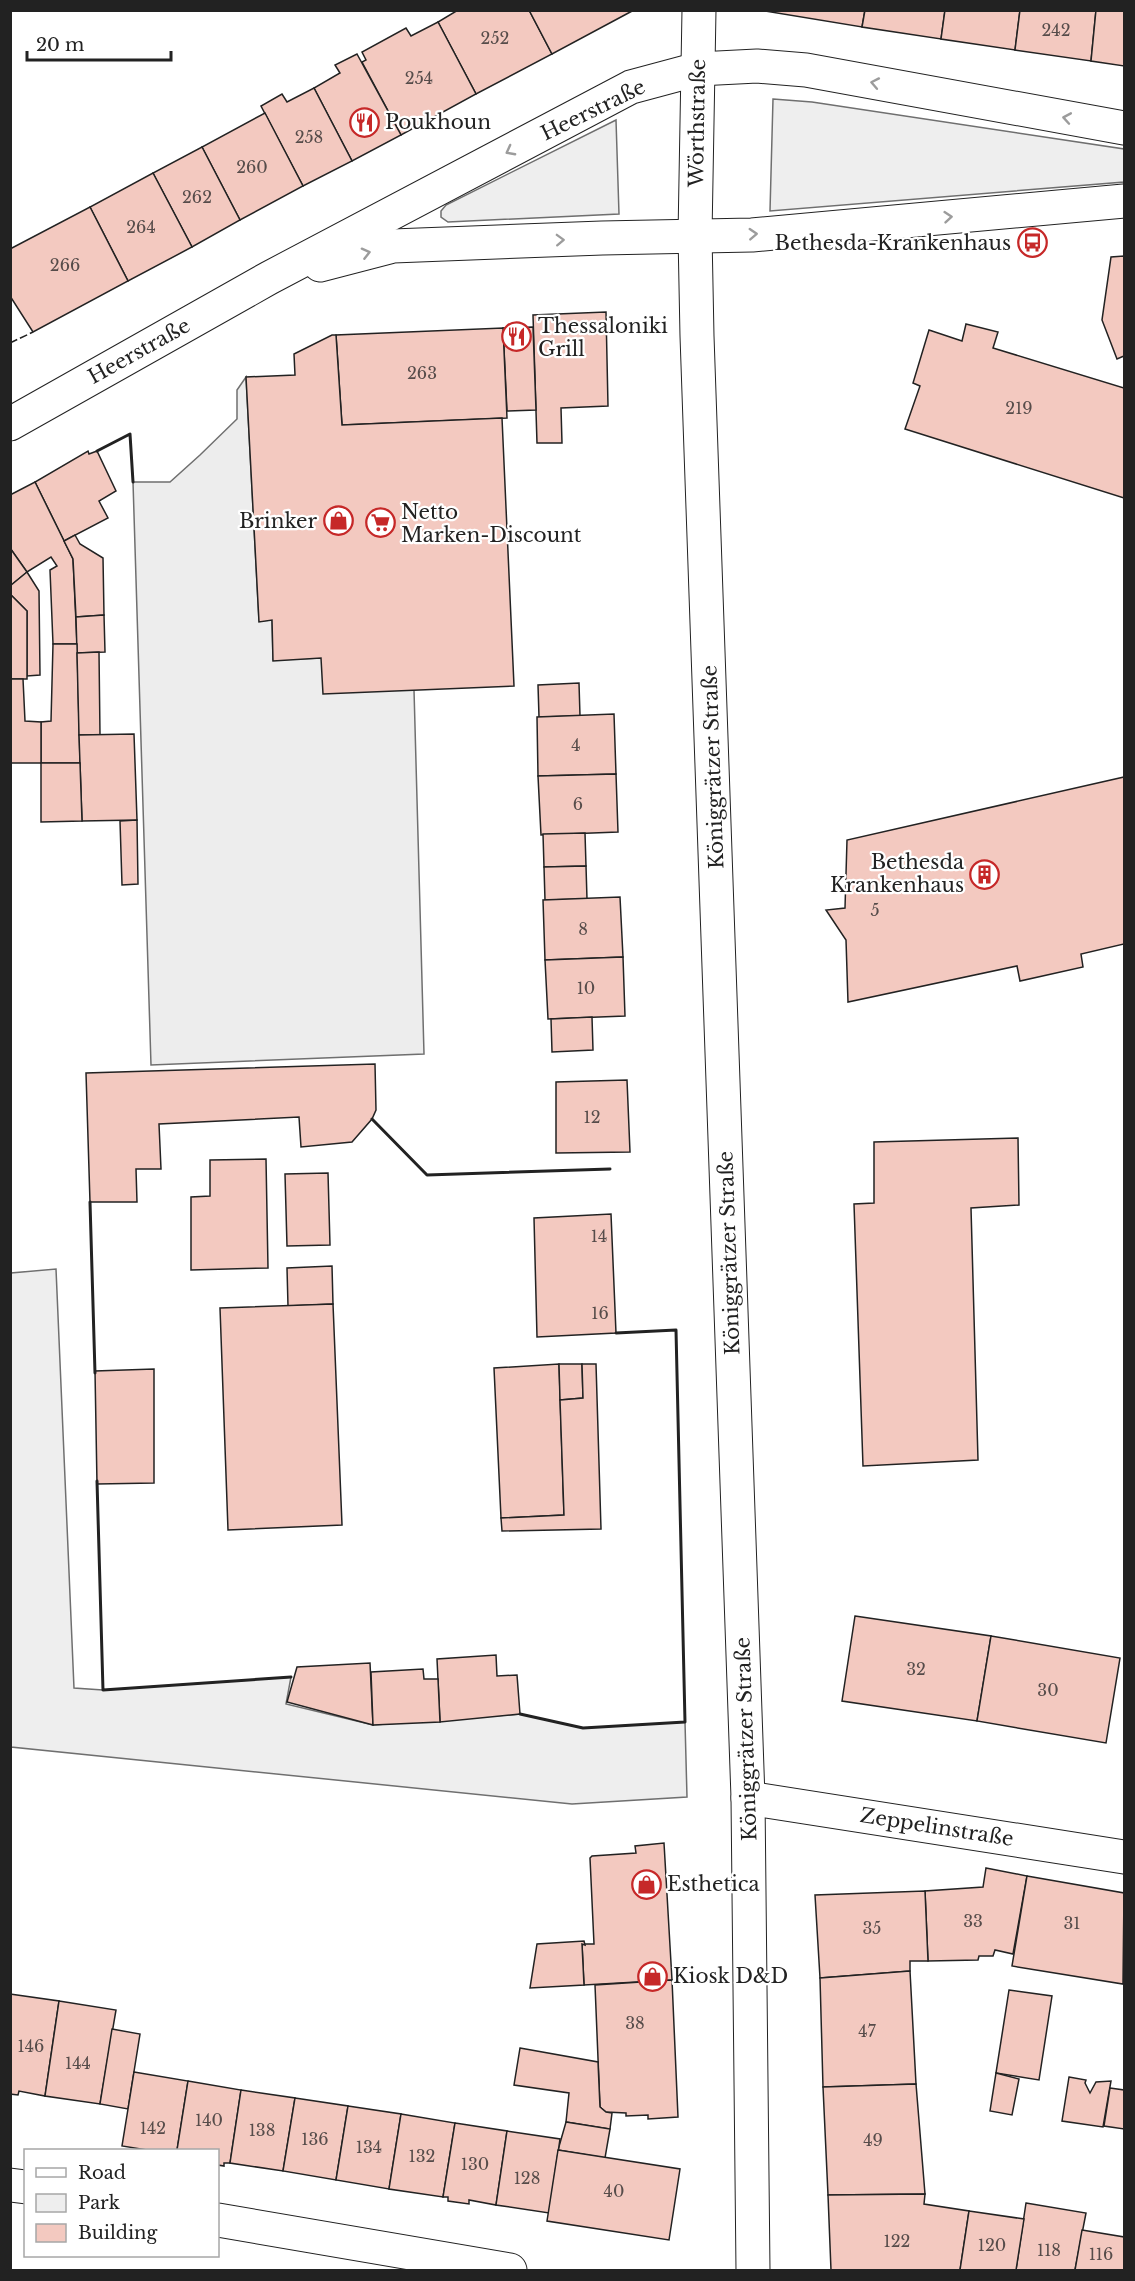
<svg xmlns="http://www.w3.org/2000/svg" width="1135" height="2281" font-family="'Libre Baskerville',serif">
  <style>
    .green { fill: #eee; stroke: #6f6f6f; stroke-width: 1.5 }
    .parking { fill: #ededed; stroke: #6f6f6f; stroke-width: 1.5 }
    .building { fill: #f3c9c0; stroke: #222; stroke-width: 1.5 }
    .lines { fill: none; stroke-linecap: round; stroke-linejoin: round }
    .minor-casing { stroke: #222; stroke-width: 35 }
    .tertiary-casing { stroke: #222; stroke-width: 35 }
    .minor { stroke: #fff; stroke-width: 33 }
    .tertiary { stroke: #fff; stroke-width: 33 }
    .fence { stroke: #222; stroke-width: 1.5; stroke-dasharray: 8 3; stroke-linecap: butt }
    .wall { stroke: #222; stroke-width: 3 }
    .oneway { stroke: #9c9c9c }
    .labels { text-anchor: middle; stroke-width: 4.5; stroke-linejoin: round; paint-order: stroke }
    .number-label { font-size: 16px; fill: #564c4a }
    .street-label { font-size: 20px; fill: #222; stroke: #fff }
    .poi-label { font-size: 20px; fill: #222; stroke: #fff; text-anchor: start }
  </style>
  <rect width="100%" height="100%" fill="#fff"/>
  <g class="green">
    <path d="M773 99 812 102 1124 149V182L770 211Z"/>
    <path d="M616 120 619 214 448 222 441 217V211L446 205Z"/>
    <path d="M56 1269 74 1688 103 1690 291 1677 286 1704 373 1725 520 1714 583 1728 685 1722 687 1797 572 1804 11 1747V1273Z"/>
  </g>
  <path class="parking" d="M246 377 259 621 272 620 273 660 321 658 414 690 424 1054 151 1065 133 482H170L200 455 237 419V390Z"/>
  <g class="building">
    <path d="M458 10H529L552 54 476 94 438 22Z"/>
    <path d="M529 10H634L552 54Z"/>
    <path d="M759 10H865L862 27Z"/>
    <path d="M865 10H945L941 39 862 27Z"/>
    <path d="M945 10H1020L1015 50 941 39Z"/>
    <path d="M1020 10H1096L1091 61 1015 50Z"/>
    <path d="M1096 10H1124V66L1091 61Z"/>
    <path d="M438 22 476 94 401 135 362 62 366 60 362 52 406 28 411 36Z"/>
    <path d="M357 54 401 135 352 161 314 88 340 73 335 65Z"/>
    <path d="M314 88 352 161 303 186 261 106 282 94 287 102Z"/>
    <path d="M265 113 303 186 240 220 202 147Z"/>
    <path d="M202 147 240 220 192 247 153 173Z"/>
    <path d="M153 173 192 247 128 281 90 207Z"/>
    <path d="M90 207 128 281 33 332 10 296V249Z"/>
    <path d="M1124 256V356L1117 359 1102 320 1111 257Z"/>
    <path d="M606 312 608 406 561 408 562 443H537L533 315Z"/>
    <path d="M966 324 998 332 993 348 1124 388V498L905 429 920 386 913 383 929 330 962 341Z"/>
    <path d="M533 327 536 410 507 411 503 328Z"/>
    <path d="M503 328 507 418 342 425 336 335Z"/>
    <path d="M332 335H336L342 425 502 418 514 686 323 694 321 658 273 661 272 620 259 622 246 377 295 375 294 354Z"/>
    <path d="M88 451 89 454 97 451 116 491 99 501 108 518 64 541 35 482Z"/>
    <path d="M35 482 73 559 77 644H53L50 570 57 566 51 557 27 572 10 548V495Z"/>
    <path d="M75 535 80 544 103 558 104 615 76 617 73 559 64 541Z"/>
    <path d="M10 548 27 572 10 586Z"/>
    <path d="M27 572 39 591 40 675 27 676V611L10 594V586Z"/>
    <path d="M10 594 27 611V679H10Z"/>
    <path d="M104 615 105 652 77 653 76 617Z"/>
    <path d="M53 644H77L80 763H41V722L51 721Z"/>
    <path d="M99 652 100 735H79L77 653Z"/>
    <path d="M10 679H23L25 721 41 722V763H10Z"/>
    <path d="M579 683 580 716 539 717 538 685Z"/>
    <path d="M614 714 616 774 538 776 537 717Z"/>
    <path d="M134 734 137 820 82 821 79 735Z"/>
    <path d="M41 763H80L82 821 41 822Z"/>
    <path d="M616 774 618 832 541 835 538 776Z"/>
    <path d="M1124 777V944L1081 954 1083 967 1020 981 1017 966 848 1002 846 940 826 910 845 908 847 840Z"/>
    <path d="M137 820 138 884 122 885 120 821Z"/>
    <path d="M585 833 586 866 544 867 543 834Z"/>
    <path d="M586 866 587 899 545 900 544 867Z"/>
    <path d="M620 897 623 957 545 960 543 900Z"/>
    <path d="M623 957 625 1016 548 1019 545 960Z"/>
    <path d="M592 1017 593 1050 552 1052 551 1019Z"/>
    <path d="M375 1064 376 1110 372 1119 352 1142 301 1147 299 1117 159 1124 161 1169H136L137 1202H90L86 1073Z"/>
    <path d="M627 1080 630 1152 556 1153V1082Z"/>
    <path d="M1018 1138 1019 1205 971 1208 978 1460 863 1466 854 1204 874 1203V1142Z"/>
    <path d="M266 1159 268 1268 191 1270V1197L210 1196V1160Z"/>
    <path d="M328 1173 330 1245 287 1246 285 1174Z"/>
    <path d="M611 1214 616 1333 537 1337 534 1218Z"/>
    <path d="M332 1266 333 1304 288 1306 287 1268Z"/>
    <path d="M333 1304 342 1525 228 1530 220 1308Z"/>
    <path d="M559 1364 564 1515 501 1518 494 1368Z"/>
    <path d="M559 1364H582L583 1398 560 1400Z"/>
    <path d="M582 1364H596L601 1529 502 1531 501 1518 564 1515 560 1400 583 1398Z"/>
    <path d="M154 1369V1483L97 1484 95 1371Z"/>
    <path d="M855 1616 991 1636 977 1721 842 1701Z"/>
    <path d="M991 1636 1120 1658 1106 1743 977 1721Z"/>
    <path d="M496 1655 497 1676 517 1675 520 1714 440 1722 437 1659Z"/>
    <path d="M370 1663 373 1725 287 1702 297 1667Z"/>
    <path d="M423 1669 424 1679H438L440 1722 373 1725 371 1672Z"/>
    <path d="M664 1843 672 1980 584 1985 582 1944H594L590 1858 592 1856 636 1853 635 1846Z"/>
    <path d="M986 1868 1027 1876 1013 1954 995 1950 993 1956H979L978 1960 928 1961 925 1891 983 1887Z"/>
    <path d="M1027 1876 1124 1893 1123 1984 1012 1966Z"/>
    <path d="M925 1891 928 1961H910V1971L820 1978 815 1895Z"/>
    <path d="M584 1941 585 1945 582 1944 584 1985 530 1988 537 1944Z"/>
    <path d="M910 1971 916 2084 823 2087 820 1978Z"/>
    <path d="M672 1980 678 2117 648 2119V2115L626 2116V2113L606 2112 600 2107 595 1985Z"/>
    <path d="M1009 1990 1052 1996 1039 2080 996 2073Z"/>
    <path d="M10 1994 59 2001 45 2096 19 2091 18 2095 10 2094Z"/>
    <path d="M59 2001 116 2010 100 2104 45 2096Z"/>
    <path d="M112 2029 140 2034 128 2109 100 2104Z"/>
    <path d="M520 2048 598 2062 600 2107 606 2112 612 2113 610 2129 566 2122 569 2093 514 2085Z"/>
    <path d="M134 2072 188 2081 177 2150H147L122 2146Z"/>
    <path d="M996 2073 1019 2079 1012 2115 990 2111Z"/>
    <path d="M1069 2077 1086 2080 1085 2083 1090 2093 1096 2082 1111 2081 1103 2127 1062 2121Z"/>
    <path d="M188 2081 241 2090 230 2163H224V2166L218 2165V2150H177Z"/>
    <path d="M916 2084 925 2194 828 2195 823 2087Z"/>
    <path d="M1110 2088 1124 2090V2129L1104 2126Z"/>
    <path d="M241 2090 295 2098 283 2171 230 2163Z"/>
    <path d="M295 2098 348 2106 336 2180 283 2171Z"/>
    <path d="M348 2106 401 2114 389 2189 336 2180Z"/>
    <path d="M401 2114 455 2123 443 2197 389 2189Z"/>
    <path d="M566 2122 610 2129 605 2158 558 2150Z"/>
    <path d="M455 2123 507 2131 496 2205 469 2200V2204L448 2201V2197H443Z"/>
    <path d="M507 2131 560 2139 549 2213 496 2205Z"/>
    <path d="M558 2150 680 2169 669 2240 547 2221Z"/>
    <path d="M925 2194 924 2204 969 2211 960 2270H831L828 2195Z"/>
    <path d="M1026 2203 1086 2213 1075 2270H1016Z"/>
    <path d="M969 2211 1024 2219 1016 2270H960Z"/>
    <path d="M1082 2230 1124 2237V2270H1075Z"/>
  </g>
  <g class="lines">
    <defs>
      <g id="minor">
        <path d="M699 10 695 235 697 336 748 1798 753 2270"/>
        <path d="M748 1798 1124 1857"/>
        <path d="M10 2185 26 2187"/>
        <path d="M218 2220 510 2270"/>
      </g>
      <g id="tertiary">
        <path d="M320 265 393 246 602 238 752 235 1124 201"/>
        <path d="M10 424 269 278 631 87 698 69 757 66 806 70 1124 128"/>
      </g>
    </defs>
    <use href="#minor" class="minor-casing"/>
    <use href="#tertiary" class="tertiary-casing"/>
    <use href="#minor" class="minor"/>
    <use href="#tertiary" class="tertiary"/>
    <path class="fence" d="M10 343 33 332"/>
    <g class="wall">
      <path d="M97 451 130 434 133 482"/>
      <path d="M372 1119 427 1175 610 1169"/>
      <path d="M90 1202 95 1373"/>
      <path d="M97 1481 103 1690 291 1677"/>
      <path d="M520 1714 583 1728 685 1722 676 1330 616 1333"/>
    </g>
  </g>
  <defs><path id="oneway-chevron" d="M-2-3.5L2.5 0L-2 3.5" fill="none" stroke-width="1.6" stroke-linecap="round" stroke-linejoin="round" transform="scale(1.5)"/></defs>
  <g class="oneway">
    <use href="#oneway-chevron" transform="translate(875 83) rotate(-169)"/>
    <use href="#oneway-chevron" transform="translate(1067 118) rotate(-170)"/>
    <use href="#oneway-chevron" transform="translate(510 151) rotate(152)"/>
    <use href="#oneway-chevron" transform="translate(948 217) rotate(-5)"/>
    <use href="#oneway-chevron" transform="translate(753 234) rotate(-3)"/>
    <use href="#oneway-chevron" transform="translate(560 240) rotate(-2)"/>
    <use href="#oneway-chevron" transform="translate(366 253) rotate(-14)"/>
  </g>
  <defs>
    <symbol id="restaurant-ring" viewBox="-11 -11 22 22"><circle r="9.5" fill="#fff" stroke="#c62828" stroke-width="1.5"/><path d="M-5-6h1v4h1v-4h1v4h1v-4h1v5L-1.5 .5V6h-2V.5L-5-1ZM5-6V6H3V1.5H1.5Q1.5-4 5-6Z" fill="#c62828"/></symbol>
    <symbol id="bus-ring" viewBox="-11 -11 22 22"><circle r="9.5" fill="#fff" stroke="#c62828" stroke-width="1.5"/><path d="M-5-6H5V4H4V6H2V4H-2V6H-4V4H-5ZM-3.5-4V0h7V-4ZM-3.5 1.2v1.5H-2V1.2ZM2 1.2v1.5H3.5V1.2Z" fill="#c62828"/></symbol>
    <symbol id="shop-ring" viewBox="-11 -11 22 22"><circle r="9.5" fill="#fff" stroke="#c62828" stroke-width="1.5"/><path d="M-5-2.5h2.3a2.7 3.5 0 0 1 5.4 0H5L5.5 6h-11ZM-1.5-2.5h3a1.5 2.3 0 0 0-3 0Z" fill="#c62828"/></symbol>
    <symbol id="supermarket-ring" viewBox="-11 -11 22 22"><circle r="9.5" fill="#fff" stroke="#c62828" stroke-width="1.5"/><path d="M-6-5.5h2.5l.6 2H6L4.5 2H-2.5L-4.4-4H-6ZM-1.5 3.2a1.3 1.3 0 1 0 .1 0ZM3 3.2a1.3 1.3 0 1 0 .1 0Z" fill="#c62828"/></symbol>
    <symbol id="building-ring" viewBox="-11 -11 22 22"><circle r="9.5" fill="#fff" stroke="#c62828" stroke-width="1.5"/><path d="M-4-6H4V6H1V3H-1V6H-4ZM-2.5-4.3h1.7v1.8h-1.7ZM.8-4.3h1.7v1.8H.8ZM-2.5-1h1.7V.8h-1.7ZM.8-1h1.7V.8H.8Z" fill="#c62828"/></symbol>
  </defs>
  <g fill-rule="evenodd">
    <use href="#restaurant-ring" x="348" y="106" width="33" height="33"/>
    <use href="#bus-ring" x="1016" y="226" width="33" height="33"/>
    <use href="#restaurant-ring" x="500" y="320" width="33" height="33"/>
    <use href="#shop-ring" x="322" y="504" width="33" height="33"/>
    <use href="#supermarket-ring" x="364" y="506" width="33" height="33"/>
    <use href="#building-ring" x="968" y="858" width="33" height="33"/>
    <use href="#shop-ring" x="630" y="1868" width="33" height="33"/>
    <use href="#shop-ring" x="636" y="1960" width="33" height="33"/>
  </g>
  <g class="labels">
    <g class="number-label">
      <text x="1056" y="36">242</text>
      <text x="495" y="44">252</text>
      <text x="419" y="84">254</text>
      <text x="309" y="143">258</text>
      <text x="252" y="173">260</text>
      <text x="197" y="203">262</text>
      <text x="141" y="233">264</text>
      <text x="65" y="271">266</text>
      <text x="422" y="379">263</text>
      <text x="1019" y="414">219</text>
      <text x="576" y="751">4</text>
      <text x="578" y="810">6</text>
      <text x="875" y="916">5</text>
      <text x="583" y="935">8</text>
      <text x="586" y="994">10</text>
      <text x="592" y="1123">12</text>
      <text x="599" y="1242">14</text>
      <text x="600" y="1319">16</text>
      <text x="916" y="1675">32</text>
      <text x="1048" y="1696">30</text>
      <text x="973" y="1927">33</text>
      <text x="1072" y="1929">31</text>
      <text x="872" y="1934">35</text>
      <text x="635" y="2029">38</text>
      <text x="867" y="2037">47</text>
      <text x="31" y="2052">146</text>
      <text x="78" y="2069">144</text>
      <text x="209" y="2126">140</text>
      <text x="153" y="2134">142</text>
      <text x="262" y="2136">138</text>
      <text x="315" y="2145">136</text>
      <text x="873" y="2146">49</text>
      <text x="369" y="2153">134</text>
      <text x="422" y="2162">132</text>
      <text x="475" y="2170">130</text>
      <text x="527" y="2184">128</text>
      <text x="614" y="2197">40</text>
      <text x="897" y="2247">122</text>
      <text x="992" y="2251">120</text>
      <text x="1049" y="2256">118</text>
      <text x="1101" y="2260">116</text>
    </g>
    <g class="street-label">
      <text transform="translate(593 110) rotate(-26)" y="7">Heerstraße</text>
      <text transform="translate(697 123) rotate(-89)" y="7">Wörthstraße</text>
      <text transform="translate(139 351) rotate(-29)" y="7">Heerstraße</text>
      <text transform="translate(713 767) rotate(-92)" y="7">Königgrätzer Straße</text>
      <text transform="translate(729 1253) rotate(-92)" y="7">Königgrätzer Straße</text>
      <text transform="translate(746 1739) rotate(-92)" y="7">Königgrätzer Straße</text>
      <text transform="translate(937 1827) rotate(9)" y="7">Zeppelinstraße</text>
    </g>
    <g class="poi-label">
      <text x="385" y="129">Poukhoun</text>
      <text x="1011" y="250" text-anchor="end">Bethesda-Krankenhaus</text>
      <text x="538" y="333">Thessaloniki<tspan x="538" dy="23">Grill</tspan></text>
      <text x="401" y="519">Netto<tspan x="401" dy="23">Marken-Discount</tspan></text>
      <text x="317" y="528" text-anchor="end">Brinker</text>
      <text x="964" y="869" text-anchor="end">Bethesda<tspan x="964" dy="23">Krankenhaus</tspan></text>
      <text x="667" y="1891">Esthetica</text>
      <text x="673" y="1983">Kiosk D&amp;D</text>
    </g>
  </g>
  <rect width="1135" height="2281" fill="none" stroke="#222222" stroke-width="24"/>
  <rect x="24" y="2149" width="195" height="108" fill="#ffffff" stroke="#a7a7a7" stroke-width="1.5"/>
  <rect x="36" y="2168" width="30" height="9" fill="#ffffff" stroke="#a7a7a7" stroke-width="1.5"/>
  <text x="78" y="2179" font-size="18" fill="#222222">Road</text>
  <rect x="36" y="2194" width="30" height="18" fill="#eeeeee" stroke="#a7a7a7" stroke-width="1.5"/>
  <text x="78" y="2209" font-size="18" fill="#222222">Park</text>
  <rect x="36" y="2224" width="30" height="18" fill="#f3c9c0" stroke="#a7a7a7" stroke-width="1.5"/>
  <text x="78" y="2239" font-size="18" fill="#222222">Building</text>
  <path d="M27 51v9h144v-9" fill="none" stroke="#222222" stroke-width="3"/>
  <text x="36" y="51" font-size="18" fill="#222222" stroke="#ffffff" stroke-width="4.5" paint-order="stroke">20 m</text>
</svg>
